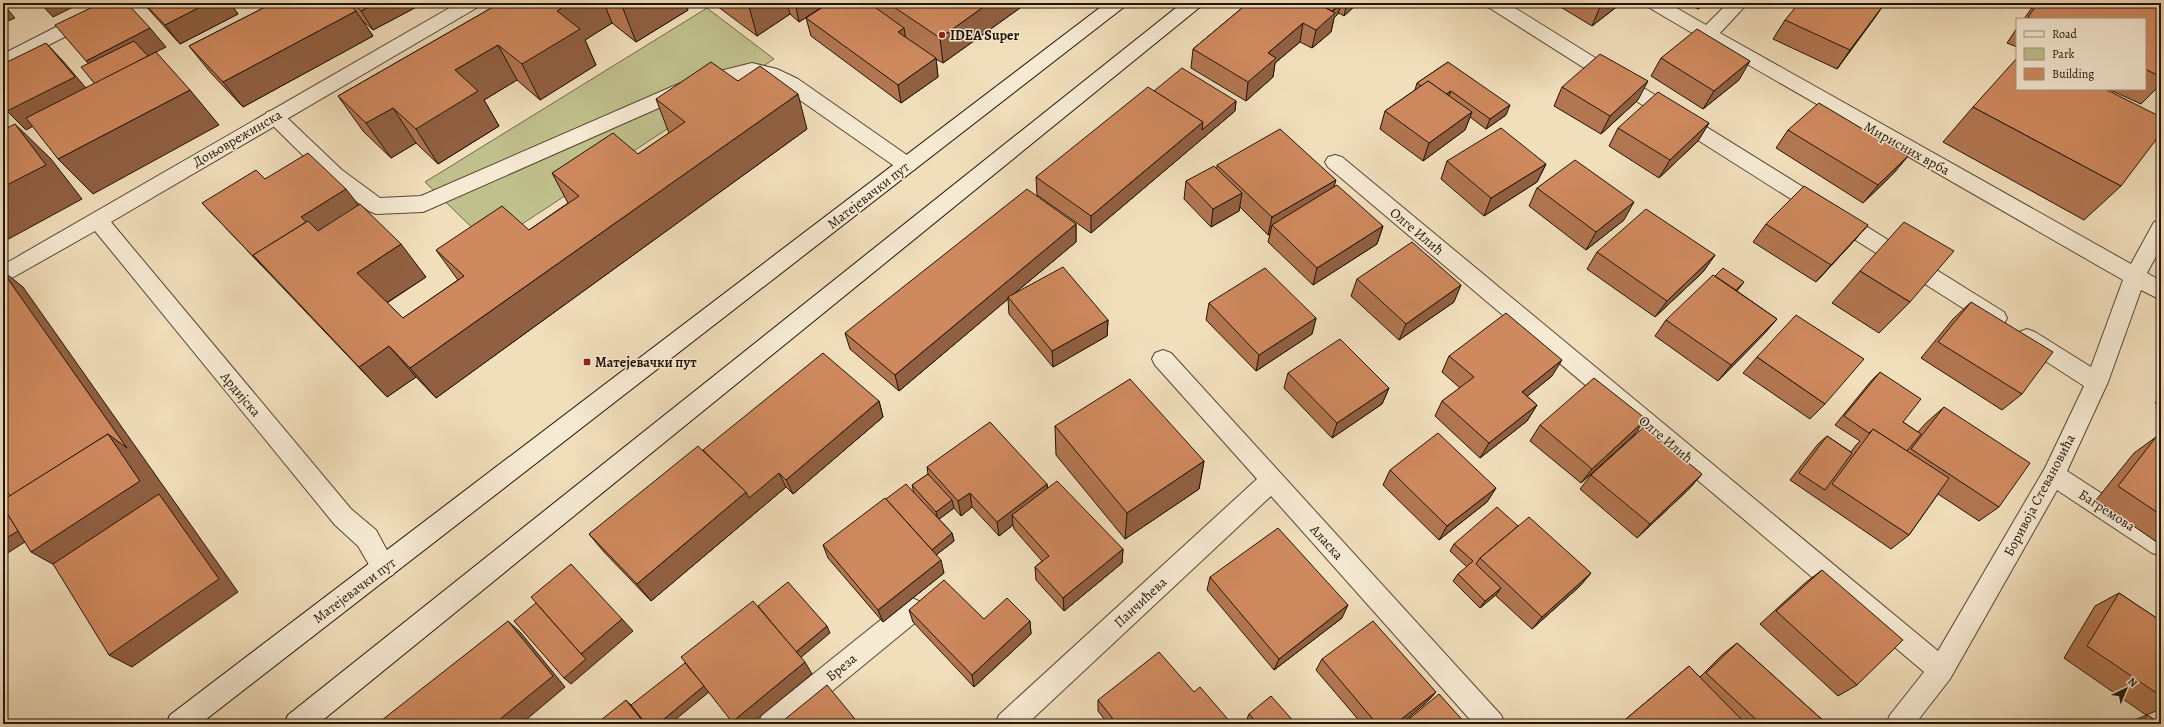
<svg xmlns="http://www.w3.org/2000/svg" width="2164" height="727" font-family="Alegreya,serif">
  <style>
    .green { fill: #c0c08c; stroke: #706a49 }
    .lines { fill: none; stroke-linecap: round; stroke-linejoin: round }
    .lane-casing { stroke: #554633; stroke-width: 2 }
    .street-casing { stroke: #554633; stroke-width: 2 }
    .secondary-casing { stroke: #211406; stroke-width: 2 }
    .lane { fill: #f6ead3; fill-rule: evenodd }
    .street { fill: #f6ead3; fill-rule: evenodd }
    .secondary { fill: #f6ead3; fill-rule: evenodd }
    .wall { fill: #b27651; stroke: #211406 }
    .shaded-wall { fill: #916042; stroke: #211406 }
    .building { fill: #cf895e; stroke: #211406 }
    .poi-dot { fill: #8f2418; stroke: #f6ead3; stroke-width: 1.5 }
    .labels { text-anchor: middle; stroke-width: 3; stroke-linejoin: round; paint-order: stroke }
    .poi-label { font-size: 14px; font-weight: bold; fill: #211406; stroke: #f6ead3; text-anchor: start }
    .street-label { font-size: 14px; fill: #211406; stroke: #f6ead3 }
  </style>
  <rect width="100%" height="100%" fill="#f1debb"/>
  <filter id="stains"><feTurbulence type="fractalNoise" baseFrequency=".005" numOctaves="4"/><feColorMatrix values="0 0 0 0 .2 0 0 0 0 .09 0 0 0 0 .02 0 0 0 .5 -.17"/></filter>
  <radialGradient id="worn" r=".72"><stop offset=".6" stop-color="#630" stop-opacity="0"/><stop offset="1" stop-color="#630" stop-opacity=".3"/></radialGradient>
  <path class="green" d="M707 8 774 59 490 245 425 182Z"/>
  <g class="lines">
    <defs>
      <path id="lane" d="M752 63 777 69 798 79 914 160 917 165 914 170 907 172 900 170 784 89 765 80 752 77 704 88 430 209 423 212 376 214 369 211 328 180 264 117 267 112 274 110 281 112 342 170 380 198 421 196 692 78Z"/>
      <g id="street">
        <path d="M103 3H127L124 7 3 68V54Z"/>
        <path d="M458 3H481L478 7 111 222 351 509 376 530 396 567 393 575 384 578 375 575 358 546 335 525 95 231 3 283V265Z"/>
        <path d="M1485 3H1507L2004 312 2007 318 2004 324 1996 327 1988 324 1488 7Z"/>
        <path d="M1645 3H1668L1706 25 1728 3H1748L1720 33 2131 264 2154 222 2161 220V247L2147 273 2161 281V300L2141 290 2108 382 2067 471 2161 532V556L2152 553 2057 490 1950 679 1915 724H1886L1890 715 1924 672 1328 167 1325 162 1328 157 1335 155 1342 157 1938 651 2045 468 2084 386 2019 344 2016 338 2019 332 2027 329 2035 332 2091 367 2123 280 1707 41 1701 39 1699 37 1648 7Z"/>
        <path d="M1163 350 1171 353 1501 715 1505 724H1474L1271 496 1027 724H995L999 715 1257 479 1155 365 1152 359 1155 353Z"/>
        <path d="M912 598 921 602 924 610 921 618 792 724H758L762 715 903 602Z"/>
      </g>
      <g id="secondary">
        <path d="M1106 3H1127L1124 7 200 724H166L170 715Z"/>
        <path d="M1182 3H1203L1200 7 318 724H284L288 715Z"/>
      </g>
    </defs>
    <use href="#lane" class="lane-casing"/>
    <use href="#street" class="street-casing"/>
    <use href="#secondary" class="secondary-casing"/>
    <use href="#lane" class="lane"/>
    <use href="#street" class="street"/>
    <use href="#secondary" class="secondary"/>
  </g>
  <g class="wall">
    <path d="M143 3H230L238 14 180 44 151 12Z"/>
    <path d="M273 3H424L373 30 361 19 373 36 243 107 210 72 189 46Z"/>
    <path d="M500 3H686L688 10 636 42 612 23 585 40 596 65 540 100 517 80 484 100 499 126 438 164 416 143 391 158 363 131 338 96Z"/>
    <path d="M716 3H828L799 22 790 14 757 36 717 6Z"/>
    <path d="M829 3H1027L943 63 936 59 938 77 901 103 811 36 806 18Z"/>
    <path d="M1248 3H1358L1344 16 1339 13 1334 18 1331 32 1312 48 1300 42 1275 63 1273 77 1246 101 1191 68 1193 49Z"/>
    <path d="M1554 3H1620L1619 5 1592 26Z"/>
    <path d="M1689 3H1706L1698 9Z"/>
    <path d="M2035 3H2161V84L2141 104 2108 89H2145V19H2024Z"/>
    <path d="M1876 16 1837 69 1773 39 1785 20Z"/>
    <path d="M2017 28V47L2007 43Z"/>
    <path d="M1661 58 1739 80 1703 109 1651 76Z"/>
    <path d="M1448 62 1506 115 1486 129 1470 117 1465 130 1423 161 1380 129 1385 111 1415 90 1417 83Z"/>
    <path d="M738 81 807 129 436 398 416 377 387 397 202 203 265 179 358 205 426 277 387 303 403 318 458 280 436 250 529 230 568 203 552 173 638 154 669 133 656 99Z"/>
    <path d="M1562 87 1638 100 1601 134 1554 106Z"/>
    <path d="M1154 91 1236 101 1235 111 1091 233 1037 195 1036 177Z"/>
    <path d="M1973 107 2121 186 2084 220 1943 142Z"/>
    <path d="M1709 123 1698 141 1659 178 1609 146 1618 128Z"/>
    <path d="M1788 130 1908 156 1893 174 1863 203 1776 148Z"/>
    <path d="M1447 161 1546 164 1537 182 1484 216 1441 179Z"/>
    <path d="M1217 165 1334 187 1383 226 1377 244 1313 285 1268 242 1270 234 1268 235 1240 207 1239 211 1211 227 1184 199 1186 181 1217 168Z"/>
    <path d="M1537 188 1624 220 1586 250 1529 206Z"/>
    <path d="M1076 224V242L1015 293 1108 320 1107 336 1053 367 1009 314 1008 299 899 391 850 349 845 333Z"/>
    <path d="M1766 224 1868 225 1853 242 1816 282 1753 242Z"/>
    <path d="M1597 252 1715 255 1703 272 1655 317 1587 269Z"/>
    <path d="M1860 271 1910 302 1879 333 1832 303Z"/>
    <path d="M1357 279 1454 302 1399 340 1351 296Z"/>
    <path d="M1737 291 1777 319 1763 335 1718 381 1655 336 1666 320Z"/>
    <path d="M1971 302 2022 394 2002 410 1921 358 1953 319Z"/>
    <path d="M1209 303 1316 318 1312 334 1256 371 1206 320Z"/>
    <path d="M1449 356 1552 376 1527 396 1537 405 1527 421 1480 458 1435 416 1442 401 1460 388 1442 372Z"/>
    <path d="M1757 357 1825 404 1810 419 1743 373Z"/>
    <path d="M1880 372 1903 422 1918 432 1926 423 1944 407 1999 507 1979 521 1938 494 1909 535 1891 549 1790 480 1818 444 1827 436 1851 452 1856 445 1860 441 1835 425 1871 381Z"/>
    <path d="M1288 373 1389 388 1382 404 1332 438 1284 388Z"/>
    <path d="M2161 396V407L2155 403Z"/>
    <path d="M879 401 883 417 793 494 786 487 651 601 604 552 589 534 703 450Z"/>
    <path d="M1540 425 1635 434 1581 483 1530 441Z"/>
    <path d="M1055 426 1204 461 1199 489 1125 539 1056 455Z"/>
    <path d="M2156 437 2161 441V545L2096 500 2134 453Z"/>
    <path d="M927 467 1047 484 1048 489 1123 549 1122 563 1064 611 1036 580 1035 567 1042 561 1014 529 1013 525 999 536 972 507 961 516 954 508 939 519 952 533 954 541 936 555 944 573 883 622 828 558 823 545 914 493 912 485 928 474Z"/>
    <path d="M1390 470 1496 488 1487 502 1439 540 1383 485Z"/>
    <path d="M1702 474 1689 489 1637 538 1580 489 1591 475Z"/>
    <path d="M1518 526 1591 573 1580 586 1532 629 1495 595 1480 608 1453 581 1458 574 1467 567 1450 551 1454 544Z"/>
    <path d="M1822 570 1857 685 1838 696 1760 624 1805 583Z"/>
    <path d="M1210 577 1342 618 1274 670 1207 590Z"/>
    <path d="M2119 593 2161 621V709L2146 715 2064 658 2095 606Z"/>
    <path d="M909 610 984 619 1030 621 1031 634 974 687 913 622Z"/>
    <path d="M1737 643 1827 724H1620L1689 666 1700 677 1722 655Z"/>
    <path d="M1322 659 1436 692 1427 702 1401 724H1362L1316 670Z"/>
    <path d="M1194 692 1232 724H1108L1098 711V700Z"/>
    <path d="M1249 714 1296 724H1251L1247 719Z"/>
    <path d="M2147 715 2161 724H2124Z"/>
  </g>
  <g class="shaded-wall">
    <path d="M40 3H81L53 17Z"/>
    <path d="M208 3H230L238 14 180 44 165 25Z"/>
    <path d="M258 3H273L262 8Z"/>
    <path d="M377 3H424L373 30 361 11Z"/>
    <path d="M570 3H604L612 23 585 40 596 65 540 100 522 64 557 11Z"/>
    <path d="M626 3H686L688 10 636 42 622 6Z"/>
    <path d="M748 3H787L790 14 757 36Z"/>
    <path d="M795 3H828L799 22Z"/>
    <path d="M989 3H1027L943 63 940 38Z"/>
    <path d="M1347 3H1358L1344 16Z"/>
    <path d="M1606 3H1620L1619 5 1592 26 1600 7Z"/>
    <path d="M1701 3H1706L1698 9Z"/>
    <path d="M1885 3 1876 16 1837 69 1850 50Z"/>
    <path d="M3 4 15 18 3 23Z"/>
    <path d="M1341 4 1338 14 1334 18 1331 32 1312 48 1316 30 1326 17Z"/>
    <path d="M356 11 373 36 243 107 223 82Z"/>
    <path d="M1303 23 1300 42 1275 63 1273 77 1246 101 1248 82 1268 53Z"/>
    <path d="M150 28 166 47 103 79 86 61Z"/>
    <path d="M904 28 907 47 898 32Z"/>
    <path d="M46 43 63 61 92 95 26 130 7 111Z"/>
    <path d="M498 45 517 80 484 100 499 126 438 164 416 129 455 70Z"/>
    <path d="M936 58 938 77 901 103 898 85Z"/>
    <path d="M1750 61 1739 80 1703 109 1714 91Z"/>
    <path d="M1648 81 1638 100 1601 134 1610 116Z"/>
    <path d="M190 90 219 125 93 194 58 159Z"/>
    <path d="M1451 91 1447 100 1439 99Z"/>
    <path d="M798 94 807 129 436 398 410 368Z"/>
    <path d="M1236 101 1235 111 1091 233V216L1203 122Z"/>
    <path d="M1510 105 1506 115 1486 129 1490 119Z"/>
    <path d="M393 108 416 143 391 158 366 123Z"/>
    <path d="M1472 112 1465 130 1423 161 1429 143Z"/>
    <path d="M1709 123 1698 141 1659 178 1670 160Z"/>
    <path d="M15 124 51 159 82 199 3 242V187Z"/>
    <path d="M1908 156 1893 174 1863 203 1878 185Z"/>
    <path d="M1546 164 1537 182 1484 216 1491 198Z"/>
    <path d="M1336 180 1331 197 1272 225 1270 234 1268 235 1272 217Z"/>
    <path d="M346 189 360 207 316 235 301 217Z"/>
    <path d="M1242 193 1239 211 1211 227 1213 209Z"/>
    <path d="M1634 202 1624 220 1586 250 1596 232Z"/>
    <path d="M1076 224V242L1009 298 1008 297V299L899 391 895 375Z"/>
    <path d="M1868 225 1853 242 1816 282 1831 265Z"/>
    <path d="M1383 226 1377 244 1313 285 1317 268Z"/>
    <path d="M401 244 426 277 383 305 357 273Z"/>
    <path d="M1715 255 1703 272 1655 317 1667 301Z"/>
    <path d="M3 271 23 287 238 592 132 667 109 655 76 577 31 552 134 472 3 556V540L108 434Z"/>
    <path d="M1744 282 1737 291 1722 306 1728 297Z"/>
    <path d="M1461 285 1454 302 1399 340 1406 324Z"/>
    <path d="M1316 318 1312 334 1256 371 1259 355Z"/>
    <path d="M1777 319 1763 335 1718 381 1731 365Z"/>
    <path d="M1108 320 1107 336 1053 367 1052 351Z"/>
    <path d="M389 346 416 377 387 397 359 367Z"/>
    <path d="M1562 360 1552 376 1513 408 1522 392Z"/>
    <path d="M1389 388 1382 404 1332 438 1337 423Z"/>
    <path d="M879 401 883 417 793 494 786 480Z"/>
    <path d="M1537 405 1527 421 1480 458 1489 443Z"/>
    <path d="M1646 419 1635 434 1581 483 1592 469Z"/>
    <path d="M1204 461 1199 489 1125 539 1127 513Z"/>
    <path d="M779 473 786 487 651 601 637 584 746 492Z"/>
    <path d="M1702 474 1689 489 1637 538 1650 524Z"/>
    <path d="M1047 484 1048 498 1012 515 1013 525 999 536 997 522Z"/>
    <path d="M1496 488 1487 502 1439 540 1447 526Z"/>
    <path d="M970 493 972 507 961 516 958 501Z"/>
    <path d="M952 500 954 508 938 520 936 512Z"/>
    <path d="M952 533 954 541 931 559 929 552Z"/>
    <path d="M1123 549 1122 563 1064 611 1063 598Z"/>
    <path d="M941 560 944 573 883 622 878 610Z"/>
    <path d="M1591 573 1580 586 1532 629 1542 617Z"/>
    <path d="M1501 588 1496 595 1480 608 1485 601Z"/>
    <path d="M1348 605 1342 618 1274 670 1279 659Z"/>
    <path d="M622 619 633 631 571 684 564 678 581 654Z"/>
    <path d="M508 621 521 633 565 687 521 724H494Z"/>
    <path d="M1030 621 1031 634 974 687 972 675Z"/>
    <path d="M827 626 830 633 799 659 795 653Z"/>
    <path d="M805 662 812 674 751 724H734L732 722Z"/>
    <path d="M704 686 709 692 670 724H658Z"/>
    <path d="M1436 692 1427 702 1401 724H1395Z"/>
    <path d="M626 700 637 711 647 724H645Z"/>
  </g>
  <g class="building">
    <path d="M101 3H127L150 28 86 61 55 25Z"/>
    <path d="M144 3H208L165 25Z"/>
    <path d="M273 3H348L356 11 223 82 189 46Z"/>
    <path d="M353 3H377L361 11Z"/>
    <path d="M500 3H570L557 11 580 29 522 64 498 45 455 70 478 91 416 129 393 108 366 123 338 96Z"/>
    <path d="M618 3H626L622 6Z"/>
    <path d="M829 3H869L904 28 898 32 936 58 898 85 806 18Z"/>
    <path d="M888 3H989L940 38Z"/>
    <path d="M1248 3H1317L1335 13 1316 30 1303 23 1268 53 1276 58 1248 82 1193 49Z"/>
    <path d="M1317 3H1339L1341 4 1332 11Z"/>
    <path d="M1594 3H1606L1600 7Z"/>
    <path d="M1799 3H1885L1850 50 1785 20Z"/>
    <path d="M2038 3H2161V77L2145 69V19H2033L2028 17Z"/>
    <path d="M1697 29 1750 61 1714 91 1661 58Z"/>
    <path d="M134 41 148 56 95 84 81 67Z"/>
    <path d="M46 43 75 77 7 111 3 106V64Z"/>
    <path d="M156 52 190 90 58 159 26 118Z"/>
    <path d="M1600 54 1648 81 1610 116 1562 87Z"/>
    <path d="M2017 58V89H2105L2161 117V133L2121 186 1973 107Z"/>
    <path d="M711 62 738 81 760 66 798 94 410 368 389 346 359 367 253 255 308 221 318 231 360 204 401 244 357 273 403 318 464 276 436 250 502 206 529 230 579 196 552 173 613 133 638 154 685 122 656 99Z"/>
    <path d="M1448 62 1510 105 1490 119 1451 91 1446 94 1428 81 1421 86 1417 83Z"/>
    <path d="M1182 68 1236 101 1202 130 1203 122 1154 91Z"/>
    <path d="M1428 81 1472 112 1429 143 1385 111Z"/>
    <path d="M1148 87 1203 122 1091 216 1036 177Z"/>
    <path d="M1658 92 1709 123 1670 160 1618 128Z"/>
    <path d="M1819 103 1908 156 1878 185 1788 130Z"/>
    <path d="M15 124 46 165 3 187V130Z"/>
    <path d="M3 126 5 129 3 130Z"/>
    <path d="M1501 128 1546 164 1491 198 1447 161Z"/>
    <path d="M1280 129 1336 180 1272 217 1217 165Z"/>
    <path d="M308 153 346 189 301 217 306 222 253 255 267 271 202 203 256 170 265 179Z"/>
    <path d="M1575 160 1634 202 1596 232 1537 188Z"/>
    <path d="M1214 166 1242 193 1213 209 1186 181Z"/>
    <path d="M1337 185 1383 226 1317 268 1272 225Z"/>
    <path d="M1804 186 1868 225 1831 265 1766 224Z"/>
    <path d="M1027 189 1076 224 895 375 845 333Z"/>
    <path d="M1646 209 1715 255 1667 301 1597 252Z"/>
    <path d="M1904 222 1954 251 1910 302 1860 271Z"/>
    <path d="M1412 242 1461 285 1406 324 1357 279Z"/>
    <path d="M1063 267 1108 320 1052 351 1008 297Z"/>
    <path d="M1265 268 1316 318 1259 355 1209 303Z"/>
    <path d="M1723 268 1744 282 1736 290 1715 276Z"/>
    <path d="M3 272 127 448 108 434 10 496 3 485Z"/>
    <path d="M1713 275 1777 319 1731 365 1666 320Z"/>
    <path d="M1971 302 2053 352 2022 394 1938 342Z"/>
    <path d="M1506 313 1562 360 1522 392 1537 405 1489 443 1442 401 1474 377 1449 356Z"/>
    <path d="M1796 315 1864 359 1825 404 1757 357Z"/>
    <path d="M1340 339 1389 388 1337 423 1288 373Z"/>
    <path d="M823 353 879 401 786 480 779 473 749 498 746 492 703 450Z"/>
    <path d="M1880 372 1921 399 1903 422 1921 434 1907 451 1873 429 1869 433 1844 416Z"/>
    <path d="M1594 378 1646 419 1592 469 1540 425Z"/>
    <path d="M1130 379 1204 461 1127 513 1055 426Z"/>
    <path d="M1944 407 2030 463 1999 507 1911 449Z"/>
    <path d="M990 422 1047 484 997 522 970 493 958 501 927 467Z"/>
    <path d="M1644 427 1702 474 1650 524 1591 475Z"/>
    <path d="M1873 429 1949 478 1909 535 1832 484Z"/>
    <path d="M1438 433 1496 488 1447 526 1390 470Z"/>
    <path d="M108 434 140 481 31 552 3 507V500Z"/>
    <path d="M1827 436 1852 453 1825 490 1799 473Z"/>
    <path d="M2156 437 2161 441V515L2118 486Z"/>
    <path d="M698 446 746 492 637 584 589 534Z"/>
    <path d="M928 474 952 500 936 512 912 485Z"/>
    <path d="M1057 481 1123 549 1063 598 1035 567 1049 556 1012 515Z"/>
    <path d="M906 484 952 533 932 550 886 499Z"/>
    <path d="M159 494 219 579 109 655 53 564Z"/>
    <path d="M885 498 941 560 878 610 823 545Z"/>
    <path d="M3 507 18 531 3 540Z"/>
    <path d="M1497 507 1518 526 1480 558 1476 564 1501 588 1485 601 1458 574 1473 561 1454 544Z"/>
    <path d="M1529 517 1591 573 1542 617 1480 558Z"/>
    <path d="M1278 528 1348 605 1279 659 1210 577Z"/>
    <path d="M571 564 622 619 581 654 531 597Z"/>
    <path d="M1822 570 1903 640 1857 685 1776 611Z"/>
    <path d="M944 580 984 619 1007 598 1030 621 972 675 909 610Z"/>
    <path d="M788 582 827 626 796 652 758 606Z"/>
    <path d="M2119 593 2161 621V696L2087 646Z"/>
    <path d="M753 601 805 662 732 722 681 657Z"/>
    <path d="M536 603 581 654 586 659 564 678 514 621Z"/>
    <path d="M508 621 553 676 494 724H377Z"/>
    <path d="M1373 621 1436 692 1395 724H1377L1322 659Z"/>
    <path d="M1737 643 1827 724H1761L1706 673Z"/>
    <path d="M1159 652 1194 692 1200 687 1232 724H1117L1098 700Z"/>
    <path d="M685 663 704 686 658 724H646L631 705Z"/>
    <path d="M1689 666 1746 724H1620Z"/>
    <path d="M827 685 859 724H779Z"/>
    <path d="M1439 694 1466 724H1403Z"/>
    <path d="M1271 696 1296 724H1258L1249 714Z"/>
    <path d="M626 700 645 724H596Z"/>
    <path d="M2147 715 2161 724H2142Z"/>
  </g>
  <g class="poi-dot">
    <circle cx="942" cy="35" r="4"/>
    <rect x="583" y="358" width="8" height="8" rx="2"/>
  </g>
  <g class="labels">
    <g class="poi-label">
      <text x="950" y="40">IDEA Super</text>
      <text x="595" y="367">Матејевачки пут</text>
    </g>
    <g class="street-label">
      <text transform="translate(237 138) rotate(-30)" y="5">Доњоврежинска</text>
      <text transform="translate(1907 148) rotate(29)" y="5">Мирисних врба</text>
      <text transform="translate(868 195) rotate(-38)" y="5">Матејевачки пут</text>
      <text transform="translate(1417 231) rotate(40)" y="5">Олге Илић</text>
      <text transform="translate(241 394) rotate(50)" y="5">Ардијска</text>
      <text transform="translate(1666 439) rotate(40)" y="5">Олге Илић</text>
      <text transform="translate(2039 495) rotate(-62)" y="5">Боривоја Стевановића</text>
      <text transform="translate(2107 510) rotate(33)" y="5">Багремова</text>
      <text transform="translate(1327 542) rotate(48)" y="5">Аласка</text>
      <text transform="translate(354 590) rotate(-37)" y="5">Матејевачки пут</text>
      <text transform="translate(1140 602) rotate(-43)" y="5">Панчићева</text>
      <text transform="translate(841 667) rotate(-39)" y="5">Бреза</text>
    </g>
  </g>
  <rect width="2164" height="727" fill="none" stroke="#f1debb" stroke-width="16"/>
  <rect x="4" y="4" width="2156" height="719" fill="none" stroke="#211406" stroke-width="2"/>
  <rect x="8" y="8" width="2148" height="711" fill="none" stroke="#211406"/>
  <rect x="2016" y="18" width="130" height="72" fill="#f6ead3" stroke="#a19481"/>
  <rect x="2024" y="31" width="20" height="6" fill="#f6ead3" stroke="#a19481"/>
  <text x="2052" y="38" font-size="12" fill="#211406">Road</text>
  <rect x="2024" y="48" width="20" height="12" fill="#c0c08c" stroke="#a19481"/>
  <text x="2052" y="58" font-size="12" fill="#211406">Park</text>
  <rect x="2024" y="68" width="20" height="12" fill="#cf895e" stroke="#a19481"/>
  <text x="2052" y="78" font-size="12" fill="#211406">Building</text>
  <g transform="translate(2126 689) rotate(44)" stroke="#f6ead3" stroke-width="3" paint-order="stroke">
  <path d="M0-3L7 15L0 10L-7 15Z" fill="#211406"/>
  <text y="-6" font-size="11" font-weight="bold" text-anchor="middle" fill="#211406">N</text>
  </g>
  <rect width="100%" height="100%" filter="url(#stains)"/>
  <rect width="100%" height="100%" fill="url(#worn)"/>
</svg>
